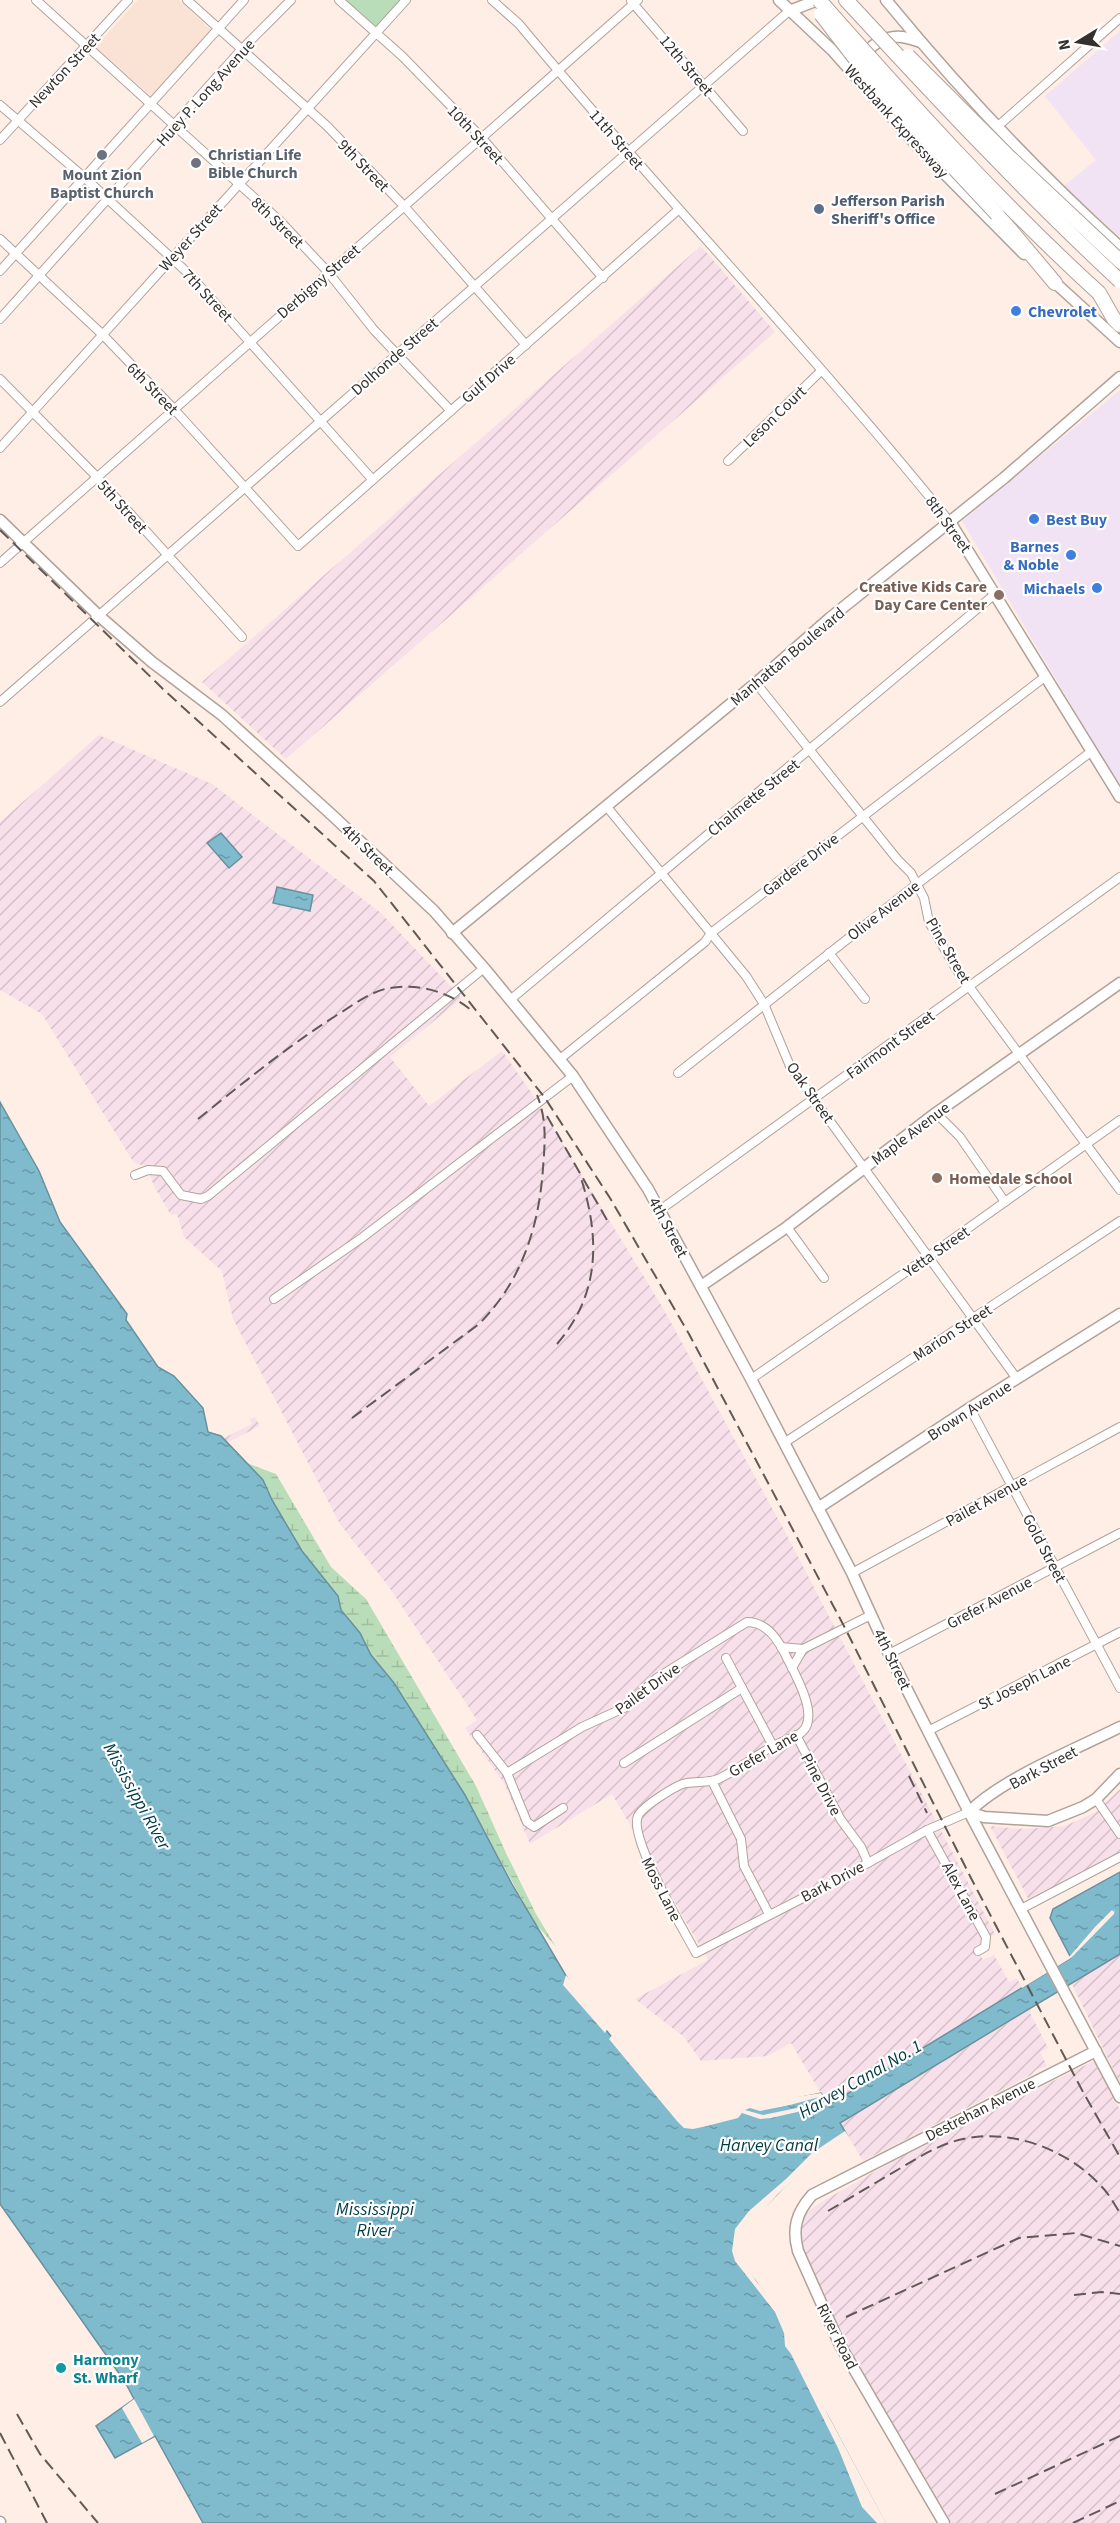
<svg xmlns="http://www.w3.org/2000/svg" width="1120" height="2523" font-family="'Source Sans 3',sans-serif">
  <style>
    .commercial { fill: #f1e2f4 }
    .industrial { fill: url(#industrial-furrows) }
    .built { fill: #fae2d5 }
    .wetland { fill: url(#wetland-marsh) }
    .park { fill: #b9ddb8 }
    .water { fill: url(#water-ripples); stroke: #69919d; stroke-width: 1.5 }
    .pier { fill: #ffeee5 }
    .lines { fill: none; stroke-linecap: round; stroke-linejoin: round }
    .street-casing { stroke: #b1a299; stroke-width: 10 }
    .secondary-casing { stroke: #b1a299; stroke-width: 13 }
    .highway-casing { stroke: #b1a299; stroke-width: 16 }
    .street { stroke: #fff; stroke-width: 8 }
    .secondary { stroke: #fff; stroke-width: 10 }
    .highway { stroke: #fff; stroke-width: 14 }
    .rail { stroke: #615955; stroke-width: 2; stroke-dasharray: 12 6; stroke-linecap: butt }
    .highway-bridge-casing { stroke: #b1a299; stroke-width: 16; stroke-linecap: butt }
    .highway-bridge { stroke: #fff; stroke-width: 14 }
    .worship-dot { fill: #6b7280; stroke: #fff; stroke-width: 2 }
    .service-dot { fill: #5c6f8a; stroke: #fff; stroke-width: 2 }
    .shop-dot { fill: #3f7fe0; stroke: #fff; stroke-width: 2 }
    .education-dot { fill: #8d6e63; stroke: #fff; stroke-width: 2 }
    .culture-dot { fill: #0f9aa8; stroke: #fff; stroke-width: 2 }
    .labels { text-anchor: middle; stroke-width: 4.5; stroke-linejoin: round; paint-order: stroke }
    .street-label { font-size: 16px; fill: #36302d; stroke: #fff }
    .worship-label { font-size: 16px; font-weight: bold; fill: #5b616d; stroke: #fff; text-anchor: start }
    .service-label { font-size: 16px; font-weight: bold; fill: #4e5e75; stroke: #fff; text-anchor: start }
    .shop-label { font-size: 16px; font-weight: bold; fill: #366cbe; stroke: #fff; text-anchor: start }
    .education-label { font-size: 16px; font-weight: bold; fill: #785e54; stroke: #fff; text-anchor: end }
    .culture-label { font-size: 16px; font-weight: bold; fill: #0d838f; stroke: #fff; text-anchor: start }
    .water-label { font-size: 18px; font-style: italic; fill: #023b48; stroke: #fff }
  </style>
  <defs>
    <pattern id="industrial-furrows" width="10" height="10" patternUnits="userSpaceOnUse" patternTransform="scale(1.5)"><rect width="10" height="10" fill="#f8e0eb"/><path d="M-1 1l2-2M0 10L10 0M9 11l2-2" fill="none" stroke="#d5c0ca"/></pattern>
    <pattern id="wetland-marsh" width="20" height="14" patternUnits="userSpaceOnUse" patternTransform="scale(1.5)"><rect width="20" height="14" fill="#b9ddb8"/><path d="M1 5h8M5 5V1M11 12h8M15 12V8" fill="none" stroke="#a0be9e"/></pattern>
    <pattern id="water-ripples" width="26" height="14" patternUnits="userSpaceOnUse" patternTransform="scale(1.5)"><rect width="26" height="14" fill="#7fbbcd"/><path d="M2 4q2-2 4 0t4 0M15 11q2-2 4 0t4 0" fill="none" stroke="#6998a7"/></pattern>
  </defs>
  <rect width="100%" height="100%" fill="#ffeee5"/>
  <g class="commercial">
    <path d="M1120 31V237L1064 186 1096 160 1045 96Z"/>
    <path d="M1120 390V787L962 521Z"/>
  </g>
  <g class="industrial">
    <path d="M701 246 775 332 286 759 202 682Z"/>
    <path d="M99 735 212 784 381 913 462 998 390 1057 429 1106 502 1051 531 1092 663 1308 784 1530 995 1934 976 1946 983 1960 994 1955 1009 1982 1017 1978 1022 1988 828 2105 791 2043 767 2056 701 2061 684 2037 635 1999 708 1960 612 1794 530 1844 504 1783 465 1728 477 1720 389 1587 340 1524 233 1319 222 1271 184 1237 177 1214 171 1215 155 1188 146 1166 134 1163 42 1014 0 990V822Z"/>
    <path d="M255 1417 260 1426 216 1448H204L252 1424 250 1419Z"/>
    <path d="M1120 1789V1861L1033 1908 990 1826 1024 1829 1065 1826 1096 1812Z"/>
    <path d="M1120 1954V2081H1119L1072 1984Z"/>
    <path d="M1031 2009 1030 2013 1048 2048 1040 2052 1047 2066 1036 2070 1031 2075 863 2161 840 2123Z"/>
    <path d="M1094 2061 1120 2110V2523H952L836 2329 804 2250 801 2235 802 2220 807 2212 823 2201 909 2152Z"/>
  </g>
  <path class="built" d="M138 0H179L211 30 151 96 95 47Z"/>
  <path class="wetland" d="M247 1463 276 1474 331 1567 366 1599 476 1786 506 1853 536 1914 556 1947 535 1923 487 1836 422 1728 394 1683 371 1655 360 1633 341 1610 337 1596 302 1551 272 1500 263 1480Z"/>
  <path class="park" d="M339 0H406L375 33Z"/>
  <g class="water">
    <path d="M221 833 242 857 229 868 207 843Z"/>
    <path d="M277 887 313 895 310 911 273 903Z"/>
    <path d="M0 1102 39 1171 60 1222 127 1314 126 1320 158 1367 174 1376 203 1408 208 1432 221 1436 263 1480 272 1500 302 1551 338 1596 341 1610 360 1633 371 1655 394 1683 465 1795 513 1886 575 1991 673 2114 688 2125 741 2113 746 2106H759L821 2093 829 2105 1071 1958 1050 1918 1053 1909 1120 1872V1954L840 2123 847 2135 815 2156 740 2232 742 2263 772 2303 807 2377 885 2523H203L155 2436 115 2458 96 2426 134 2399 125 2382 0 2204Z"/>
  </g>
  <g class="pier">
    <path d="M1115 1909 1114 1914 1071 1958 1022 1988 1020 1984 1070 1956 1095 1927 1112 1910 1114 1912Z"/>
    <path d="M566 1975 608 2028 605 2033 563 1985Z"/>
    <path d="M613 2034 648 2073 675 2112 689 2122 738 2111 744 2105 821 2093 823 2096 790 2105 760 2111 750 2108 745 2110 763 2115 826 2102 828 2105 771 2118 760 2119 742 2113 738 2118 707 2126 693 2129 684 2128 677 2121 609 2039Z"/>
    <path d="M845 2131 849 2137 817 2158 777 2195 743 2233 745 2262 756 2281 775 2302 829 2417 886 2523H877L862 2507 838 2448 791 2354 785 2346 784 2333 775 2312 735 2261 732 2251 735 2229 749 2211 786 2179 812 2153Z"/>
    <path d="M134 2399 154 2436 142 2443 122 2408Z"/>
  </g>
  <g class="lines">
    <defs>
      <g id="street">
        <path d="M36 0 280 221 328 272 374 330 451 411"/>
        <path d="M187 0 327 126 404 206 526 345"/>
        <path d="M339 0 402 56 482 138 603 278"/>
        <path d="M492 0 519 24C659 193 812 351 950 522"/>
        <path d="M631 1 743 131"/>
        <path d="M0 105 85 178 190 275 372 479"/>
        <path d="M997 127 1120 18"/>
        <path d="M0 140 128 0"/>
        <path d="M0 239 103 335 173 408 298 546 678 210"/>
        <path d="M0 271 244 0"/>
        <path d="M0 319 241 50 291 0"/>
        <path d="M0 379 96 476 242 637"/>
        <path d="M0 448 406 0"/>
        <path d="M728 461 821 371"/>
        <path d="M0 563 638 0"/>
        <path d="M756 683 897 859 911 873 924 898 929 922 956 969 1120 1190"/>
        <path d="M0 702 789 11"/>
        <path d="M607 807 746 976 764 1004 790 1066 1017 1379"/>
        <path d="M829 953 865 999"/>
        <path d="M510 1000 995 594"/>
        <path d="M560 1059 705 942 711 933 1046 676"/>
        <path d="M678 1073 917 884 1092 751"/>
        <path d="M936 1113 960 1137 1005 1202"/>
        <path d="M135 1175 148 1170 163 1171 181 1195 201 1199 208 1196 484 968"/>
        <path d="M660 1210 1120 877"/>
        <path d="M787 1227 824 1278"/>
        <path d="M274 1299 363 1237 573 1076"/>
        <path d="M751 1379 929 1256 1120 1120"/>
        <path d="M970 1408 1120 1688"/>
        <path d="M784 1443 1120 1221"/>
        <path d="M852 1573 1120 1427"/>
        <path d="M781 1647 803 1649 792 1668"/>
        <path d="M803 1649 871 1615"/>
        <path d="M889 1654 1120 1533"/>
        <path d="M726 1658 773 1746"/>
        <path d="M928 1731 1120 1632"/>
        <path d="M477 1735 507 1773 527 1822 534 1827 563 1808"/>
        <path d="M796 1735 841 1820 861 1847 868 1863"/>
        <path d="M624 1763 742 1688"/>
        <path d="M507 1773 582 1727 626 1707 657 1678 747 1622C765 1622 776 1636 784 1652 792 1669 821 1715 802 1732 795 1738 782 1741 773 1746 755 1756 738 1770 718 1779 709 1783 697 1781 687 1783 677 1784 642 1807 638 1816 628 1837 683 1929 696 1953L834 1882 927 1830 969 1812"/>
        <path d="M712 1781 741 1839 744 1866 769 1914"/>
        <path d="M1096 1799 1120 1834"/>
        <path d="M927 1830 986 1937 985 1947 978 1951"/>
        <path d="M1021 1909 1120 1857"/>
      </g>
      <g id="secondary">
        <path d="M779 0 832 50 920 149 1024 254"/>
        <path d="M886 0C959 89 1035 170 1120 247"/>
        <path d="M789 11 818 0"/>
        <path d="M863 60C867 45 887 35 902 37 908 38 915 40 921 42"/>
        <path d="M1051 279 1120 342"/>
        <path d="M0 520 98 615 152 662 222 715 332 815 434 911 484 968 573 1076 648 1189 751 1379 852 1573 889 1654 969 1812 1120 2097"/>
        <path d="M950 522 1120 797"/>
        <path d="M452 933 756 683 830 618 1004 478 1120 377"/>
        <path d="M701 1286 787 1227 936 1113 1120 983"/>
        <path d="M818 1508 970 1408 1120 1314"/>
        <path d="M1120 1727C1076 1749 1003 1778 969 1812L984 1817 1048 1821 1083 1807 1096 1799 1120 1774"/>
        <path d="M0 2522V2523"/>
        <path d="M944 2523 840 2345 798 2251C792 2229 796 2213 812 2195L1096 2051"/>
      </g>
      <g id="highway">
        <path d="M846 0 860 15"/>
        <path d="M997 214 1055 283"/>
        <path d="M1099 293 1114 319 1120 325"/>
      </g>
    </defs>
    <use href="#street" class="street-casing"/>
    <use href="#secondary" class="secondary-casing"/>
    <use href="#highway" class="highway-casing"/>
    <use href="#street" class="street"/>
    <use href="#secondary" class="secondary"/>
    <use href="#highway" class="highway"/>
    <g class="rail">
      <path d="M0 530 164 690 374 881 545 1098 610 1198 689 1334 845 1628 972 1880 1083 2092 1120 2157"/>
      <path d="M547 1116 607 1220"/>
      <path d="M198 1119C243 1083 288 1046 337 1015 353 1005 367 994 385 989 415 982 448 991 471 1010"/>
      <path d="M557 1344C601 1293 600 1236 580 1175"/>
      <path d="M352 1418 479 1324C522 1281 539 1226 543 1168 545 1143 547 1119 537 1095"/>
      <path d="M909 1776 927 1813"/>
      <path d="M828 2211C852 2197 875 2183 899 2169 916 2159 933 2148 952 2142 1003 2125 1066 2147 1102 2187 1109 2194 1114 2204 1120 2213"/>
      <path d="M1074 2295 1102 2292 1120 2294"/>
      <path d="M846 2317 1019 2238 1076 2233 1120 2246"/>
      <path d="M17 2414 40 2454 98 2523"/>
      <path d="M0 2433 47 2523"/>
      <path d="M995 2494 1120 2436"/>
      <path d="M1073 2523 1120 2501"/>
    </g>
    <defs>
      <g id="highway-bridge">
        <path d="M819 0C909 102 999 202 1099 293"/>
        <path d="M821 14 871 79 997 214"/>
        <path d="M860 15C944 106 1029 196 1120 281"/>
        <path d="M908 56 1007 155 1120 261"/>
      </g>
    </defs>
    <use href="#highway-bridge" class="highway-bridge-casing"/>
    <use href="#highway-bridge" class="highway-bridge"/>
  </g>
  <g class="worship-dot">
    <circle cx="102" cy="155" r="6"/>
    <circle cx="196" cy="163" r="6"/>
  </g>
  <circle class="service-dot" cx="819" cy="209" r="6"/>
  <g class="shop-dot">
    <circle cx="1016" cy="311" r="6"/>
    <circle cx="1034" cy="519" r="6"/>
    <circle cx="1071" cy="555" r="6"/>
    <circle cx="1097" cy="588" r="6"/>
  </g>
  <g class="education-dot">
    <circle cx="999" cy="595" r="6"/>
    <circle cx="937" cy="1178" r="6"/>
  </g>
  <circle class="culture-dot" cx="61" cy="2368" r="6"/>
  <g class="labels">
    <g class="street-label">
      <text transform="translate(687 65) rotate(50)" y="6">12th Street</text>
      <text transform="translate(64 70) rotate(-47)" y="6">Newton Street</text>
      <text transform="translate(205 92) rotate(-48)" y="6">Huey P. Long Avenue</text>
      <text transform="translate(897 121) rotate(48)" y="6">Westbank Expressway</text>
      <text transform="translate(476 134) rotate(47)" y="6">10th Street</text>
      <text transform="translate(617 139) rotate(49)" y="6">11th Street</text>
      <text transform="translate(364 165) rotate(46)" y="6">9th Street</text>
      <text transform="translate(278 222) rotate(44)" y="6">8th Street</text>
      <text transform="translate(190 237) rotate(-48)" y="6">Weyer Street</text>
      <text transform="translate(318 281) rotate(-41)" y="6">Derbigny Street</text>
      <text transform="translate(208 295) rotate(47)" y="6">7th Street</text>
      <text transform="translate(394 356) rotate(-41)" y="6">Dolhonde Street</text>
      <text transform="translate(488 378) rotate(-41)" y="6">Gulf Drive</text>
      <text transform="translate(153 388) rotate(46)" y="6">6th Street</text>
      <text transform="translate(774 416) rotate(-44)" y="6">Leson Court</text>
      <text transform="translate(123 506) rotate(48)" y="6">5th Street</text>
      <text transform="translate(949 524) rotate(54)" y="6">8th Street</text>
      <text transform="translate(787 656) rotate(-40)" y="6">Manhattan Boulevard</text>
      <text transform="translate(753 797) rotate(-39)" y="6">Chalmette Street</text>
      <text transform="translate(368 849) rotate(44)" y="6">4th Street</text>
      <text transform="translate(800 864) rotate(-38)" y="6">Gardere Drive</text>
      <text transform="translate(883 910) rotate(-38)" y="6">Olive Avenue</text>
      <text transform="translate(949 950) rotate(60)" y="6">Pine Street</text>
      <text transform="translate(890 1044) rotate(-36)" y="6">Fairmont Street</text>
      <text transform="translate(811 1092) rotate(55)" y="6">Oak Street</text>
      <text transform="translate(910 1133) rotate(-37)" y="6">Maple Avenue</text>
      <text transform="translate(669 1227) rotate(62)" y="6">4th Street</text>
      <text transform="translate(936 1251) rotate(-35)" y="6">Yetta Street</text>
      <text transform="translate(952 1332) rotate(-33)" y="6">Marion Street</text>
      <text transform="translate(969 1410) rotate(-33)" y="6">Brown Avenue</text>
      <text transform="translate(986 1500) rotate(-29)" y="6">Pailet Avenue</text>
      <text transform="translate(1045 1548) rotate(62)" y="6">Gold Street</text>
      <text transform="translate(989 1602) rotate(-28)" y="6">Grefer Avenue</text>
      <text transform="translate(893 1659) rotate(64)" y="6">4th Street</text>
      <text transform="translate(1024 1682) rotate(-27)" y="6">St Joseph Lane</text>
      <text transform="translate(647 1688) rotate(-36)" y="6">Pailet Drive</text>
      <text transform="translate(763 1753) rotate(-30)" y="6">Grefer Lane</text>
      <text transform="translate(1043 1767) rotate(-28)" y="6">Bark Street</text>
      <text transform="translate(822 1784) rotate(62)" y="6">Pine Drive</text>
      <text transform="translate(832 1881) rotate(-28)" y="6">Bark Drive</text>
      <text transform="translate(662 1889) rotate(63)" y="6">Moss Lane</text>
      <text transform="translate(962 1891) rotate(62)" y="6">Alex Lane</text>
      <text transform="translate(980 2109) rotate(-27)" y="6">Destrehan Avenue</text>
      <text transform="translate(838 2336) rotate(63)" y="6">River Road</text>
    </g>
    <g class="worship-label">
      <text x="208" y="160">Christian Life<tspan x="208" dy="18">Bible Church</tspan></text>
      <text x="102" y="180" text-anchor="middle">Mount Zion<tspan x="102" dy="18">Baptist Church</tspan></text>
    </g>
    <g class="service-label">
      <text x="831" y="206">Jefferson Parish<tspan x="831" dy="18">Sheriff's Office</tspan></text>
    </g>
    <g class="shop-label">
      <text x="1028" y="317">Chevrolet</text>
      <text x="1046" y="525">Best Buy</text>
      <text x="1059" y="552" text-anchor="end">Barnes<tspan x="1059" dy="18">&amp; Noble</tspan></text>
      <text x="1085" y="594" text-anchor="end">Michaels</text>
    </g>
    <g class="education-label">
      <text x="987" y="592">Creative Kids Care<tspan x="987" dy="18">Day Care Center</tspan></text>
      <text x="949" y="1184" text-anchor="start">Homedale School</text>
    </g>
    <g class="culture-label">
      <text x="73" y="2365">Harmony<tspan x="73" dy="18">St. Wharf</tspan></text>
    </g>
    <g class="water-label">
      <text transform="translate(137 1796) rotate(61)" y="6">Mississippi River</text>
      <text transform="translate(860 2079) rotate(-30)" y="6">Harvey Canal No. 1</text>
      <text x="769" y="2151">Harvey Canal</text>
      <text x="375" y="2215">Mississippi<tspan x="375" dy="21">River</tspan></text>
    </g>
  </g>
  <g transform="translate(1078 42) rotate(259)" stroke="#ffffff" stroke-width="4.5" paint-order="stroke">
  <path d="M0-4.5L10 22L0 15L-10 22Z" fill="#36302d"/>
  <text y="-9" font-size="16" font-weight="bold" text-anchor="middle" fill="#36302d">N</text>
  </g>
</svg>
